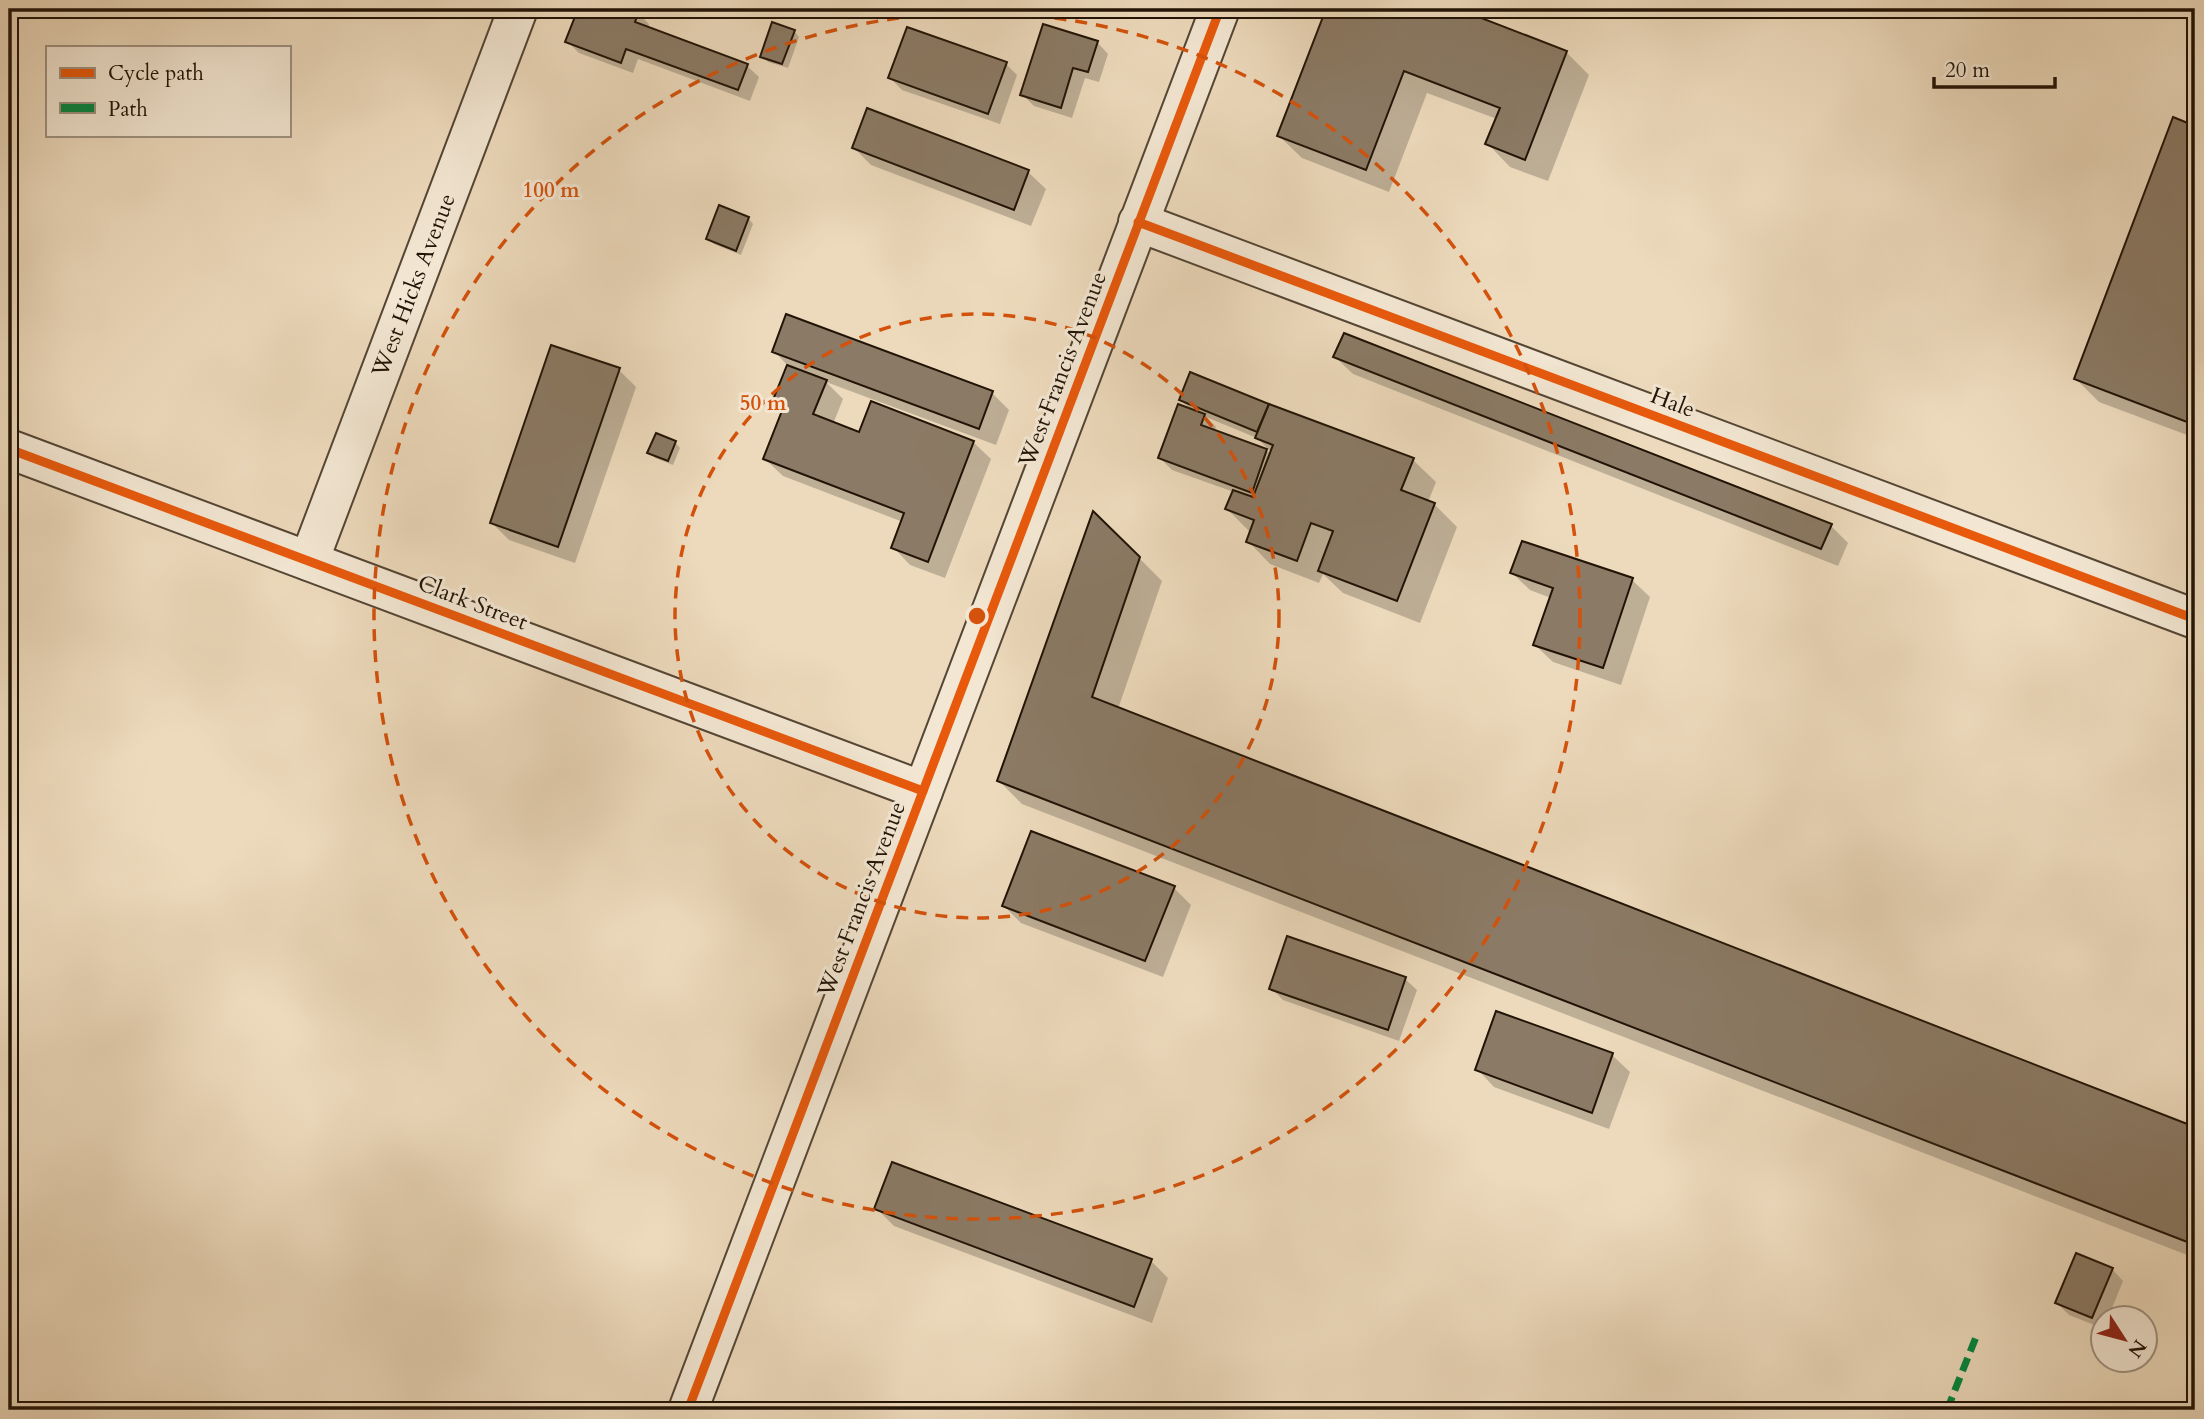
<svg xmlns="http://www.w3.org/2000/svg" width="2204" height="1419" font-family="Cardo,serif">
  <style>
    .shadow { fill: #0003; fill-rule: evenodd }
    .building { fill: #8b7a65; stroke: #211306; stroke-width: 2 }
    .lines { fill: none; stroke-linecap: round; stroke-linejoin: round }
    .minor-casing { stroke: #544534; stroke-width: 42 }
    .minor { stroke: #f3e7d3; stroke-width: 38 }
    .quiet { stroke: #00873e; stroke-width: 7; stroke-dasharray: 14 7; stroke-linecap: butt }
    .cycleway-casing { stroke: #f3e7d3; stroke-width: 13 }
    .cycleway { stroke: #e8590c; stroke-width: 9 }
    .ring { fill: none; stroke: #d4520b; stroke-width: 3.5; stroke-dasharray: 12 9 }
    .labels { text-anchor: middle; stroke-width: 6; stroke-linejoin: round; paint-order: stroke }
    .street-label { font-size: 23px; fill: #211306; stroke: #f3e7d3 }
    .centre { fill: #d4520b; stroke: #f3e7d3; stroke-width: 3.5 }
    .ring-label { font-size: 21px; text-anchor: middle; font-weight: bold; fill: #d4520b; stroke: #f3e7d3; stroke-width: 6; stroke-linejoin: round; paint-order: stroke }
  </style>
  <rect width="100%" height="100%" fill="#eddabc"/>
  <filter id="stains"><feTurbulence type="fractalNoise" baseFrequency=".00286" numOctaves="4"/><feColorMatrix values="0 0 0 0 .2 0 0 0 0 .09 0 0 0 0 .02 0 0 0 .5 -.17"/></filter>
  <radialGradient id="worn" r=".72"><stop offset=".6" stop-color="#630" stop-opacity="0"/><stop offset="1" stop-color="#630" stop-opacity=".3"/></radialGradient>
  <g class="shadow">
    <path d="M580 9H627L638 13 649 24 648 29 747 66 759 77 750 101 638 59 633 73 579 53 567 41Z"/>
    <path d="M1328 9H1453L1566 52 1589 75 1548 181 1510 167 1488 144 1497 119 1427 93 1389 192 1302 158 1279 136Z"/>
    <path d="M794 31 799 37 788 68 768 62 762 56Z"/>
    <path d="M1097 42 1108 54 1099 82 1085 78 1072 118 1034 106 1022 94Z"/>
    <path d="M1006 64 1017 75 1000 124 902 90 890 78Z"/>
    <path d="M2174 119 2195 127V438L2099 402 2076 379Z"/>
    <path d="M854 148 1028 172 1046 189 1031 226 871 165Z"/>
    <path d="M748 218 753 224 741 255 714 244 708 239Z"/>
    <path d="M774 351 992 393 1009 410 996 445 826 382 843 399 833 424 860 434 973 442 991 459 945 578 910 565 893 547 903 522 783 476 765 459 785 408 775 399 788 366Z"/>
    <path d="M1335 357 1831 526 1848 543 1838 566 1353 374Z"/>
    <path d="M619 370 636 387 575 563 509 540 492 523Z"/>
    <path d="M1181 400 1268 405 1413 460 1436 482 1428 502 1434 504 1457 527 1420 623 1343 593 1323 574 1319 583 1270 564 1248 541 1251 533 1227 509 1234 492 1172 470 1160 458 1192 411ZM1206 417 1257 438 1272 453 1214 432 1216 427Z"/>
    <path d="M675 442 680 448 673 465 655 458 649 453Z"/>
    <path d="M1523 543 1632 580 1650 597 1621 685 1553 662 1535 645 1551 598 1530 590 1512 573Z"/>
    <path d="M1139 558 1162 581 1118 709 2195 1129V1258L1022 804 999 781Z"/>
    <path d="M1174 888 1191 905 1163 977 1021 923 1004 906Z"/>
    <path d="M1289 938 1405 979 1417 990 1399 1041 1283 1000 1271 988Z"/>
    <path d="M1612 1055 1630 1072 1609 1129 1494 1087 1477 1069Z"/>
    <path d="M876 1208 1151 1261 1168 1278 1152 1323 894 1226Z"/>
    <path d="M2112 1269 2123 1281 2108 1318H2102V1328L2069 1315 2057 1303Z"/>
  </g>
  <g class="building">
    <path d="M578 9H632L639 11 635 22 748 64 738 90 626 49 621 63 565 42Z"/>
    <path d="M1326 9H1458L1567 51 1525 160 1485 144 1500 108 1404 71 1366 170 1277 136Z"/>
    <path d="M772 22 795 30 782 64 760 57Z"/>
    <path d="M1043 24 1098 41 1088 72 1073 68 1061 108 1020 95Z"/>
    <path d="M907 27 1007 62 988 114 888 78Z"/>
    <path d="M867 108 1029 170 1014 210 852 148Z"/>
    <path d="M2173 117 2195 126V425L2074 379Z"/>
    <path d="M719 205 749 217 736 251 706 239Z"/>
    <path d="M786 314 993 391 979 429 772 352Z"/>
    <path d="M1344 333 1832 524 1821 549 1333 357Z"/>
    <path d="M551 345 620 368 558 547 490 523Z"/>
    <path d="M787 365 827 380 813 414 859 432 871 401 974 441 928 562 891 548 904 513 763 459 785 403 773 400Z"/>
    <path d="M1190 372 1269 404 1257 432 1179 400Z"/>
    <path d="M1178 404 1205 414 1201 425 1267 449 1252 493 1158 458Z"/>
    <path d="M1269 404 1414 458 1401 490 1435 503 1397 601 1318 571 1333 531 1311 523 1297 561 1246 542 1254 520 1225 509 1233 490 1253 497 1273 445 1255 438Z"/>
    <path d="M656 433 676 441 668 461 647 453Z"/>
    <path d="M1093 511 1140 557 1092 697 2195 1127V1245L997 781Z"/>
    <path d="M1522 541 1633 578 1603 668 1533 645 1553 588 1510 573Z"/>
    <path d="M1031 831 1175 886 1145 961 1002 906Z"/>
    <path d="M1287 936 1406 977 1388 1030 1269 989Z"/>
    <path d="M1496 1011 1613 1053 1592 1113 1475 1070Z"/>
    <path d="M892 1162 1152 1259 1134 1307 874 1209Z"/>
    <path d="M2076 1253 2113 1268 2092 1318 2055 1303Z"/>
  </g>
  <g class="lines">
    <defs>
      <g id="minor">
        <path d="M1138 222 2195 619"/>
        <path d="M9 449 923 791"/>
        <path d="M309 561 518 9"/>
        <path d="M688 1410 1220 9"/>
      </g>
    </defs>
    <use href="#minor" class="minor-casing"/>
    <use href="#minor" class="minor"/>
    <path class="quiet" d="M1947 1410 1976 1337"/>
    <defs>
      <g id="cycleway">
        <path d="M1138 222 2195 619"/>
        <path d="M9 449 923 791"/>
        <path d="M688 1410 1220 9"/>
      </g>
    </defs>
    <use href="#cycleway" class="cycleway-casing"/>
    <use href="#cycleway" class="cycleway"/>
  </g>
  <g class="ring">
    <circle cx="977" cy="616" r="302"/>
    <circle cx="977" cy="616" r="603"/>
  </g>
  <g class="labels">
    <g class="street-label">
      <text transform="translate(413 285) rotate(-69)" y="8">West Hicks Avenue</text>
      <text transform="translate(1062 369) rotate(-69)" y="8">West Francis Avenue</text>
      <text transform="translate(1673 402) rotate(21)" y="8">Hale</text>
      <text transform="translate(473 602) rotate(21)" y="8">Clark Street</text>
      <text transform="translate(861 899) rotate(-69)" y="8">West Francis Avenue</text>
    </g>
  </g>
  <circle cx="977" cy="616" r="10" class="centre"/>
  <g class="ring-label">
    <text x="551" y="197">100 m</text>
    <text x="763" y="410">50 m</text>
  </g>
  <rect width="2204" height="1419" fill="none" stroke="#eddabc" stroke-width="35"/>
  <rect x="10" y="10" width="2183" height="1398" fill="none" stroke="#211306" stroke-width="3.5"/>
  <rect x="18" y="18" width="2169" height="1384" fill="none" stroke="#211306" stroke-width="2"/>
  <rect x="46" y="46" width="245" height="91" fill="#f3e7d3" stroke="#9f9281" stroke-width="2"/>
  <rect x="60" y="68" width="35" height="10" fill="#e8590c" stroke="#9f9281" stroke-width="2"/>
  <text x="108" y="80" font-size="21" fill="#211306">Cycle path</text>
  <rect x="60" y="103" width="35" height="10" fill="#00873e" stroke="#9f9281" stroke-width="2"/>
  <text x="108" y="116" font-size="21" fill="#211306">Path</text>
  <g transform="translate(2124 1339) rotate(126)"><circle r="33" fill="#f3e7d3" stroke="#9f9281" stroke-width="2"/>
  <path d="M0-5L12 26L0 18L-12 26Z" fill="#8f2418"/>
  <text y="-10" font-size="19" font-weight="bold" text-anchor="middle" fill="#211306">N</text>
  </g>
  <path d="M1934 77v10h121v-10" fill="none" stroke="#211306" stroke-width="3.5"/>
  <text x="1945" y="77" font-size="21" fill="#211306" stroke="#f3e7d3" stroke-width="5" paint-order="stroke">20 m</text>
  <rect width="100%" height="100%" filter="url(#stains)"/>
  <rect width="100%" height="100%" fill="url(#worn)"/>
</svg>
